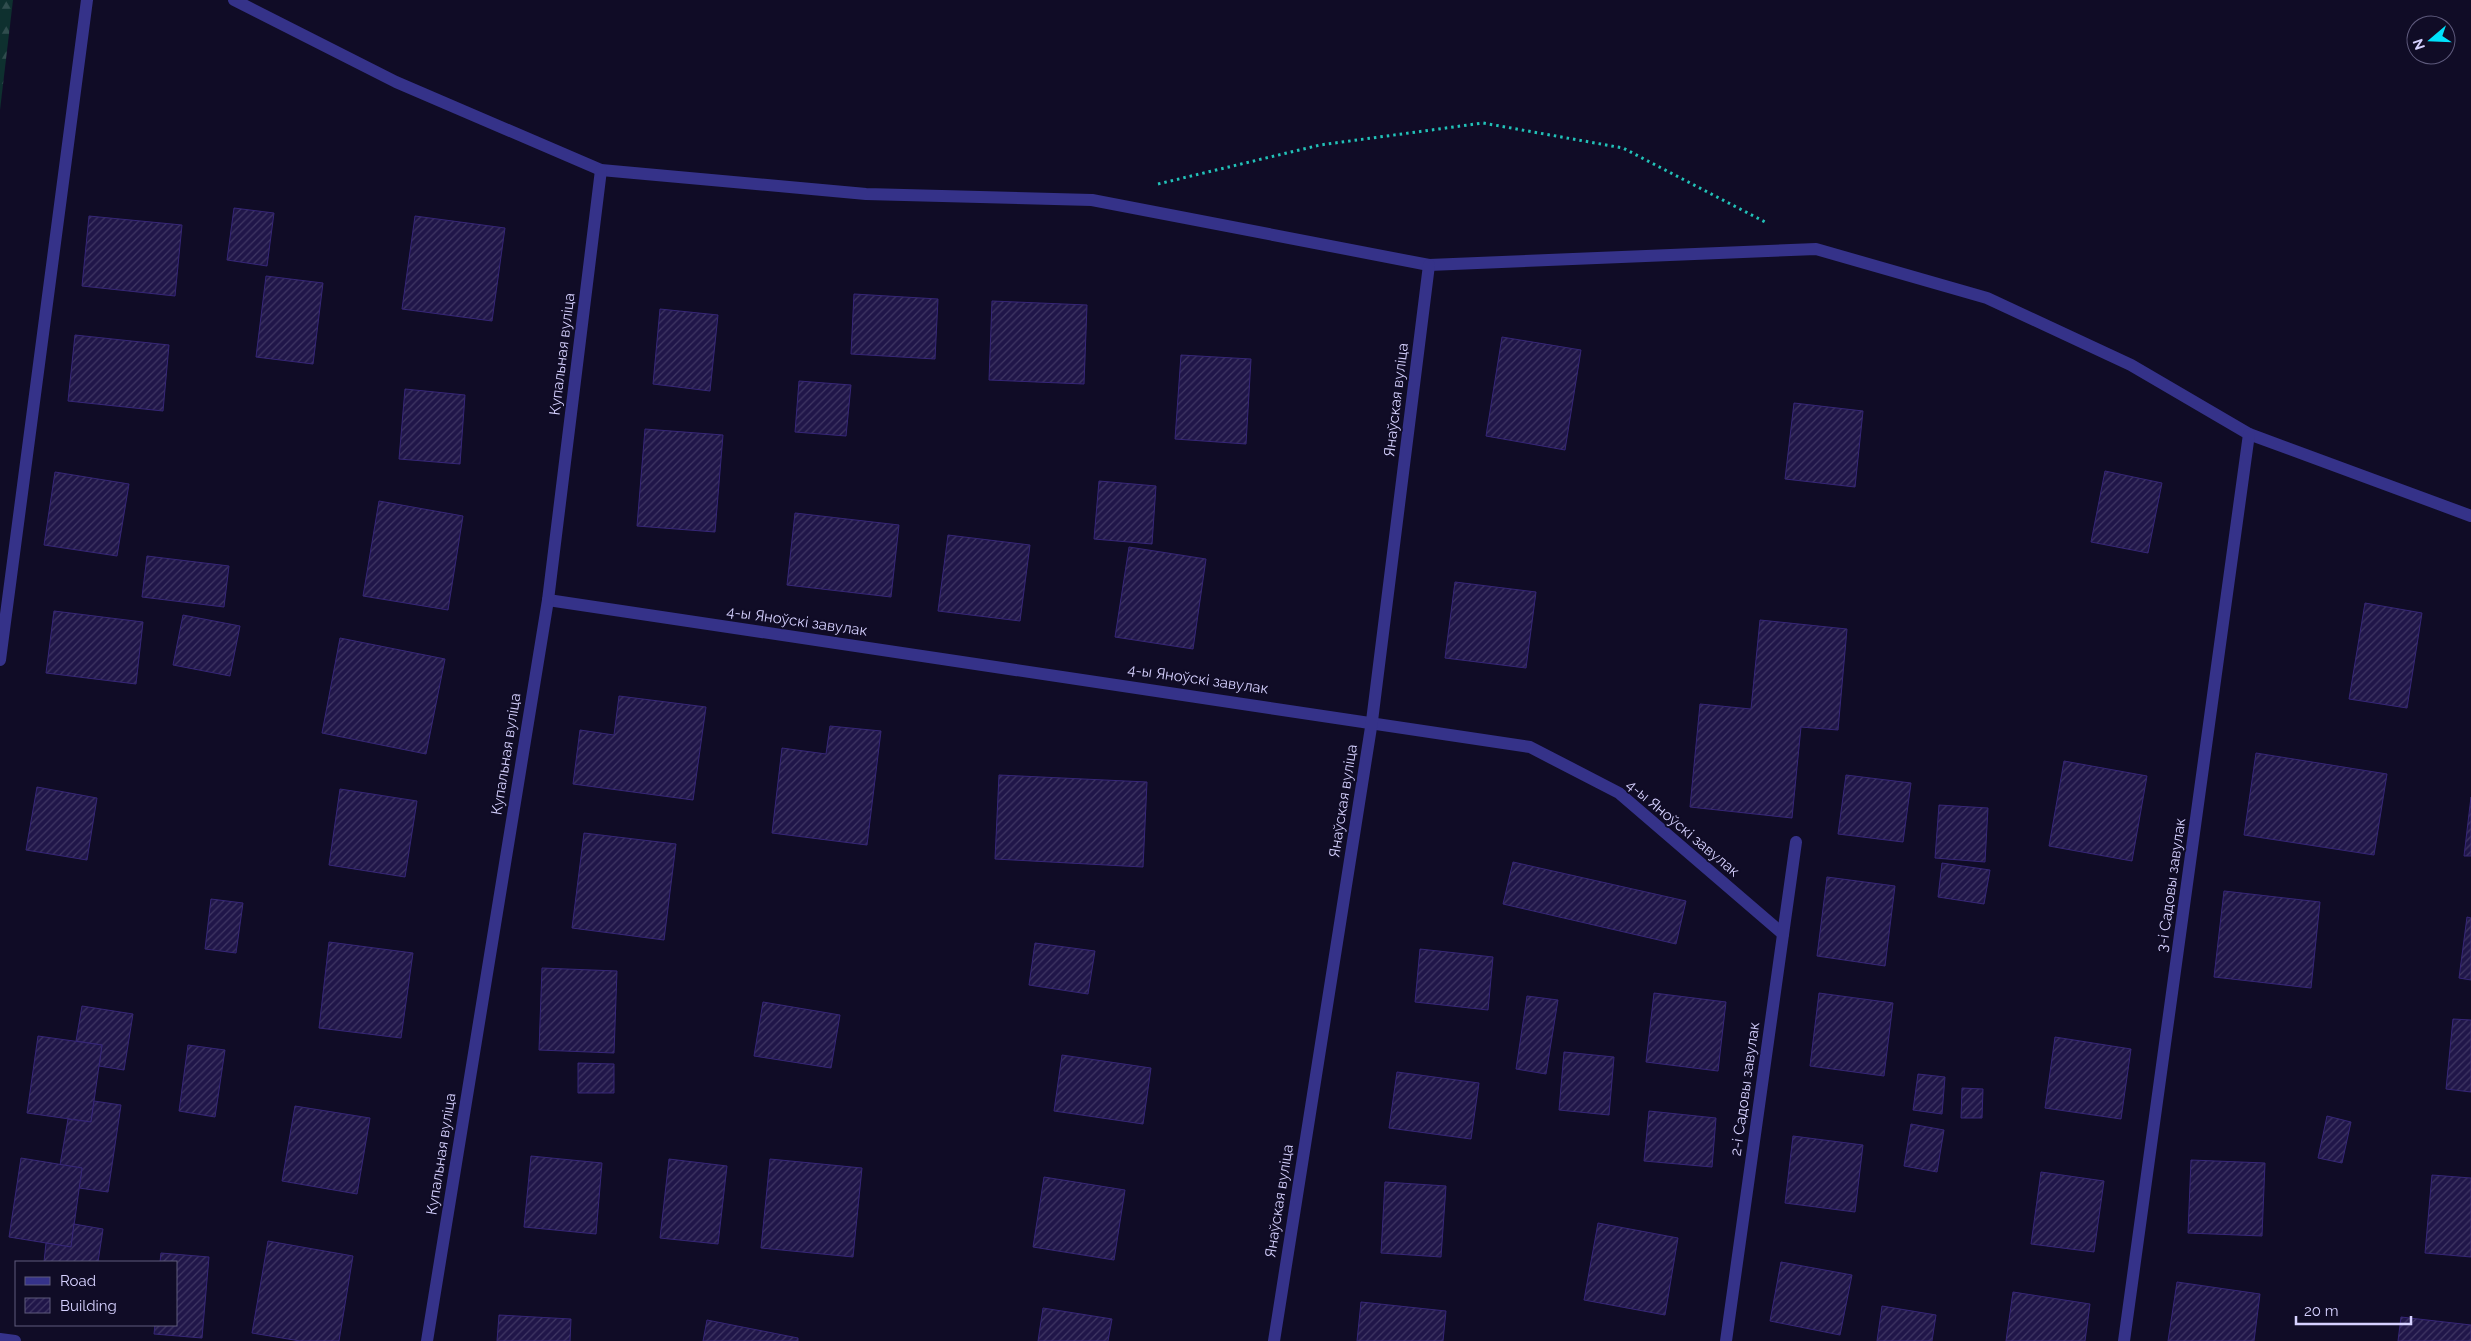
<svg xmlns="http://www.w3.org/2000/svg" width="2471" height="1341" font-family="Raleway,sans-serif">
  <style>
    .forest { fill: url(#forest-firs) }
    .building { fill: url(#building-hatch); stroke: #362677 }
    .lines { fill: none; stroke-linecap: round; stroke-linejoin: round }
    .path { stroke: #22c2b8; stroke-width: 3; stroke-dasharray: 2.5 4; stroke-linecap: butt }
    .minor { stroke: #353289; stroke-width: 12 }
    .labels { text-anchor: middle; stroke-width: 4; stroke-linejoin: round; paint-order: stroke }
    .street-label { font-size: 15px; fill: #d6d1ff; stroke: #100c26 }
  </style>
  <defs>
    <pattern id="forest-firs" width="22" height="20" patternUnits="userSpaceOnUse" patternTransform="scale(1.25)"><rect width="22" height="20" fill="#0e302f"/><path d="M5 1l3.5 6h-7zM16 11l3.5 6h-7z" fill="#304d4e"/></pattern>
    <pattern id="building-hatch" width="6" height="6" patternUnits="userSpaceOnUse" patternTransform="scale(1.25)"><rect width="6" height="6" fill="#201649"/><path d="M-1 1l2-2M0 6l6-6M5 7l2-2" fill="none" stroke="#403764"/></pattern>
  </defs>
  <rect width="100%" height="100%" fill="#100c26"/>
  <path class="forest" d="M0 0H13L0 110Z"/>
  <g class="building">
    <path d="M234 208 274 213 267 266 227 260Z"/>
    <path d="M89 216 182 225 175 296 82 286Z"/>
    <path d="M415 216 505 228 492 321 402 309Z"/>
    <path d="M266 276 323 283 313 364 256 357Z"/>
    <path d="M854 294 938 299 935 359 851 354Z"/>
    <path d="M992 301 1087 305 1084 384 989 380Z"/>
    <path d="M660 309 718 315 710 391 653 384Z"/>
    <path d="M75 335 169 345 163 411 68 401Z"/>
    <path d="M1502 337 1581 350 1565 450 1486 436Z"/>
    <path d="M1181 355 1251 359 1246 444 1175 439Z"/>
    <path d="M799 381 851 385 846 436 795 432Z"/>
    <path d="M405 389 465 395 460 464 399 459Z"/>
    <path d="M1794 403 1863 411 1855 487 1785 479Z"/>
    <path d="M645 429 723 435 715 532 637 526Z"/>
    <path d="M2105 471 2162 483 2148 553 2091 542Z"/>
    <path d="M55 472 129 484 117 556 44 545Z"/>
    <path d="M1099 481 1156 486 1152 544 1094 539Z"/>
    <path d="M379 501 463 516 448 610 363 596Z"/>
    <path d="M795 513 899 525 891 597 787 585Z"/>
    <path d="M948 535 1030 545 1020 621 938 611Z"/>
    <path d="M1129 547 1206 559 1193 649 1115 637Z"/>
    <path d="M147 556 229 566 224 607 142 597Z"/>
    <path d="M1455 582 1536 592 1526 668 1445 658Z"/>
    <path d="M2365 603 2422 613 2407 708 2349 699Z"/>
    <path d="M54 611 143 622 136 684 46 673Z"/>
    <path d="M183 615 240 626 230 676 173 665Z"/>
    <path d="M1760 620 1847 629 1838 730 1801 727 1792 818 1690 807 1700 704 1751 709Z"/>
    <path d="M340 638 445 659 426 754 322 733Z"/>
    <path d="M619 696 706 707 693 800 573 784 580 730 614 735Z"/>
    <path d="M830 726 881 731 867 845 772 833 782 748 826 754Z"/>
    <path d="M2256 753 2387 774 2374 855 2244 835Z"/>
    <path d="M2064 761 2147 776 2132 861 2049 846Z"/>
    <path d="M999 775 1147 782 1143 867 995 859Z"/>
    <path d="M1846 775 1911 783 1903 842 1838 834Z"/>
    <path d="M37 787 97 798 87 860 26 850Z"/>
    <path d="M340 789 417 801 405 877 329 865Z"/>
    <path d="M2471 797V856H2464Z"/>
    <path d="M1939 805 1988 808 1985 862 1935 858Z"/>
    <path d="M584 833 676 844 664 940 572 928Z"/>
    <path d="M1513 862 1686 901 1676 944 1503 904Z"/>
    <path d="M1942 863 1990 870 1984 904 1938 897Z"/>
    <path d="M1827 877 1895 886 1885 966 1817 956Z"/>
    <path d="M2224 891 2320 902 2311 988 2214 977Z"/>
    <path d="M211 899 243 903 236 953 205 949Z"/>
    <path d="M2467 917 2471 918V980L2459 978Z"/>
    <path d="M329 942 413 953 401 1038 319 1028Z"/>
    <path d="M1035 943 1095 951 1088 994 1029 985Z"/>
    <path d="M1420 949 1493 957 1488 1010 1415 1002Z"/>
    <path d="M542 968 617 971 614 1053 539 1050Z"/>
    <path d="M1654 993 1726 1002 1718 1071 1646 1062Z"/>
    <path d="M1819 993 1893 1003 1884 1076 1810 1066Z"/>
    <path d="M1527 996 1558 1000 1546 1074 1516 1069Z"/>
    <path d="M763 1002 840 1015 831 1068 754 1056Z"/>
    <path d="M82 1006 133 1014 124 1070 99 1066 102 1045 76 1041Z"/>
    <path d="M2453 1019 2471 1020V1092L2446 1089Z"/>
    <path d="M38 1036 102 1045 91 1122 27 1113Z"/>
    <path d="M2055 1037 2131 1049 2121 1119 2045 1108Z"/>
    <path d="M188 1045 225 1050 215 1117 179 1111Z"/>
    <path d="M1564 1052 1614 1057 1609 1115 1559 1110Z"/>
    <path d="M1062 1055 1151 1068 1143 1124 1054 1111Z"/>
    <path d="M578 1063 614 1064V1093H578Z"/>
    <path d="M1397 1072 1479 1083 1471 1139 1389 1128Z"/>
    <path d="M1918 1074 1945 1077 1942 1114 1913 1110Z"/>
    <path d="M1962 1088 1983 1089 1982 1118H1961Z"/>
    <path d="M94 1101 121 1105 108 1192 79 1188 82 1168 60 1165 68 1119 91 1122Z"/>
    <path d="M295 1106 370 1118 357 1194 282 1181Z"/>
    <path d="M1649 1111 1716 1118 1712 1167 1644 1161Z"/>
    <path d="M2327 1116 2351 1122 2342 1163 2318 1158Z"/>
    <path d="M1911 1124 1944 1130 1937 1172 1904 1166Z"/>
    <path d="M1793 1136 1863 1145 1855 1212 1785 1203Z"/>
    <path d="M531 1156 602 1163 596 1234 524 1227Z"/>
    <path d="M21 1158 82 1168 71 1247 9 1237Z"/>
    <path d="M669 1159 727 1166 718 1244 660 1238Z"/>
    <path d="M770 1159 862 1168 853 1257 761 1248Z"/>
    <path d="M2191 1160 2265 1163 2262 1236 2188 1233Z"/>
    <path d="M2041 1172 2104 1181 2094 1252 2031 1244Z"/>
    <path d="M2432 1175 2471 1178V1257L2425 1253Z"/>
    <path d="M1044 1177 1125 1190 1114 1260 1033 1247Z"/>
    <path d="M1385 1182 1446 1186 1441 1257 1381 1253Z"/>
    <path d="M1598 1223 1678 1238 1665 1315 1584 1300Z"/>
    <path d="M74 1224 103 1229 98 1262H44L46 1243 71 1247Z"/>
    <path d="M268 1241 353 1256 339 1341H300L252 1333Z"/>
    <path d="M161 1253 209 1257 202 1338 154 1334 155 1325H176V1262H160Z"/>
    <path d="M1781 1262 1852 1275 1840 1335 1770 1321Z"/>
    <path d="M2177 1282 2260 1294 2254 1341H2168Z"/>
    <path d="M2013 1292 2090 1304 2085 1341H2006Z"/>
    <path d="M1361 1302 1446 1311 1443 1341H1357Z"/>
    <path d="M1882 1306 1936 1315 1932 1341H1877Z"/>
    <path d="M1043 1308 1112 1319 1108 1341H1038Z"/>
    <path d="M499 1315 571 1319 570 1341H497Z"/>
    <path d="M2401 1317 2471 1325V1341H2398Z"/>
    <path d="M707 1320 798 1338V1341H703Z"/>
  </g>
  <g class="lines">
    <path class="path" d="M1158 184 1320 145 1483 123 1623 148 1767 223"/>
    <g class="minor">
      <path d="M234 0 396 82 601 170 866 194 1092 200 1429 265 1816 249 1987 298 2131 365 2249 434 2471 516"/>
      <path d="M548 600 1530 747 1619 793 1783 934"/>
      <path d="M0 660 87 0"/>
      <path d="M0 1339 15 1341"/>
      <path d="M427 1341 548 600 601 170"/>
      <path d="M1274 1341 1372 721 1429 265"/>
      <path d="M1726 1341 1796 842"/>
      <path d="M2124 1341 2249 434"/>
    </g>
  </g>
  <g class="labels">
    <g class="street-label">
      <text transform="translate(562 354) rotate(-83)" y="5">Купальная вуліца</text>
      <text transform="translate(1396 400) rotate(-83)" y="5">Янаўская вуліца</text>
      <text transform="translate(797 621) rotate(8)" y="5">4-ы Яноўскі завулак</text>
      <text transform="translate(1198 679) rotate(8)" y="5">4-ы Яноўскі завулак</text>
      <text transform="translate(506 754) rotate(-81)" y="5">Купальная вуліца</text>
      <text transform="translate(1343 801) rotate(-81)" y="5">Янаўская вуліца</text>
      <text transform="translate(1683 828) rotate(40)" y="5">4-ы Яноўскі завулак</text>
      <text transform="translate(2171 885) rotate(-82)" y="5">3-і Садовы завулак</text>
      <text transform="translate(1745 1089) rotate(-82)" y="5">2-і Садовы завулак</text>
      <text transform="translate(441 1154) rotate(-81)" y="5">Купальная вуліца</text>
      <text transform="translate(1279 1201) rotate(-81)" y="5">Янаўская вуліца</text>
    </g>
  </g>
  <rect x="15" y="1261" width="162" height="65" fill="#100c26" stroke="#5f5b7d"/>
  <rect x="25" y="1277" width="25" height="8" fill="#353289" stroke="#5f5b7d"/>
  <text x="60" y="1286" font-size="15" fill="#d6d1ff">Road</text>
  <rect x="25" y="1298" width="25" height="15" fill="url(#building-hatch)" stroke="#5f5b7d"/>
  <text x="60" y="1311" font-size="15" fill="#d6d1ff">Building</text>
  <g transform="translate(2431 40) rotate(251)"><circle r="24" fill="#100c26" stroke="#5f5b7d"/>
  <path d="M0-4L9 19L0 12L-9 19Z" fill="#00e3fc"/>
  <text y="-8" font-size="14" font-weight="bold" text-anchor="middle" fill="#d6d1ff">N</text>
  </g>
  <path d="M2296 1316v8h115v-8" fill="none" stroke="#d6d1ff" stroke-width="2.5"/>
  <text x="2304" y="1316" font-size="15" fill="#d6d1ff" stroke="#100c26" stroke-width="4" paint-order="stroke">20 m</text>
</svg>
